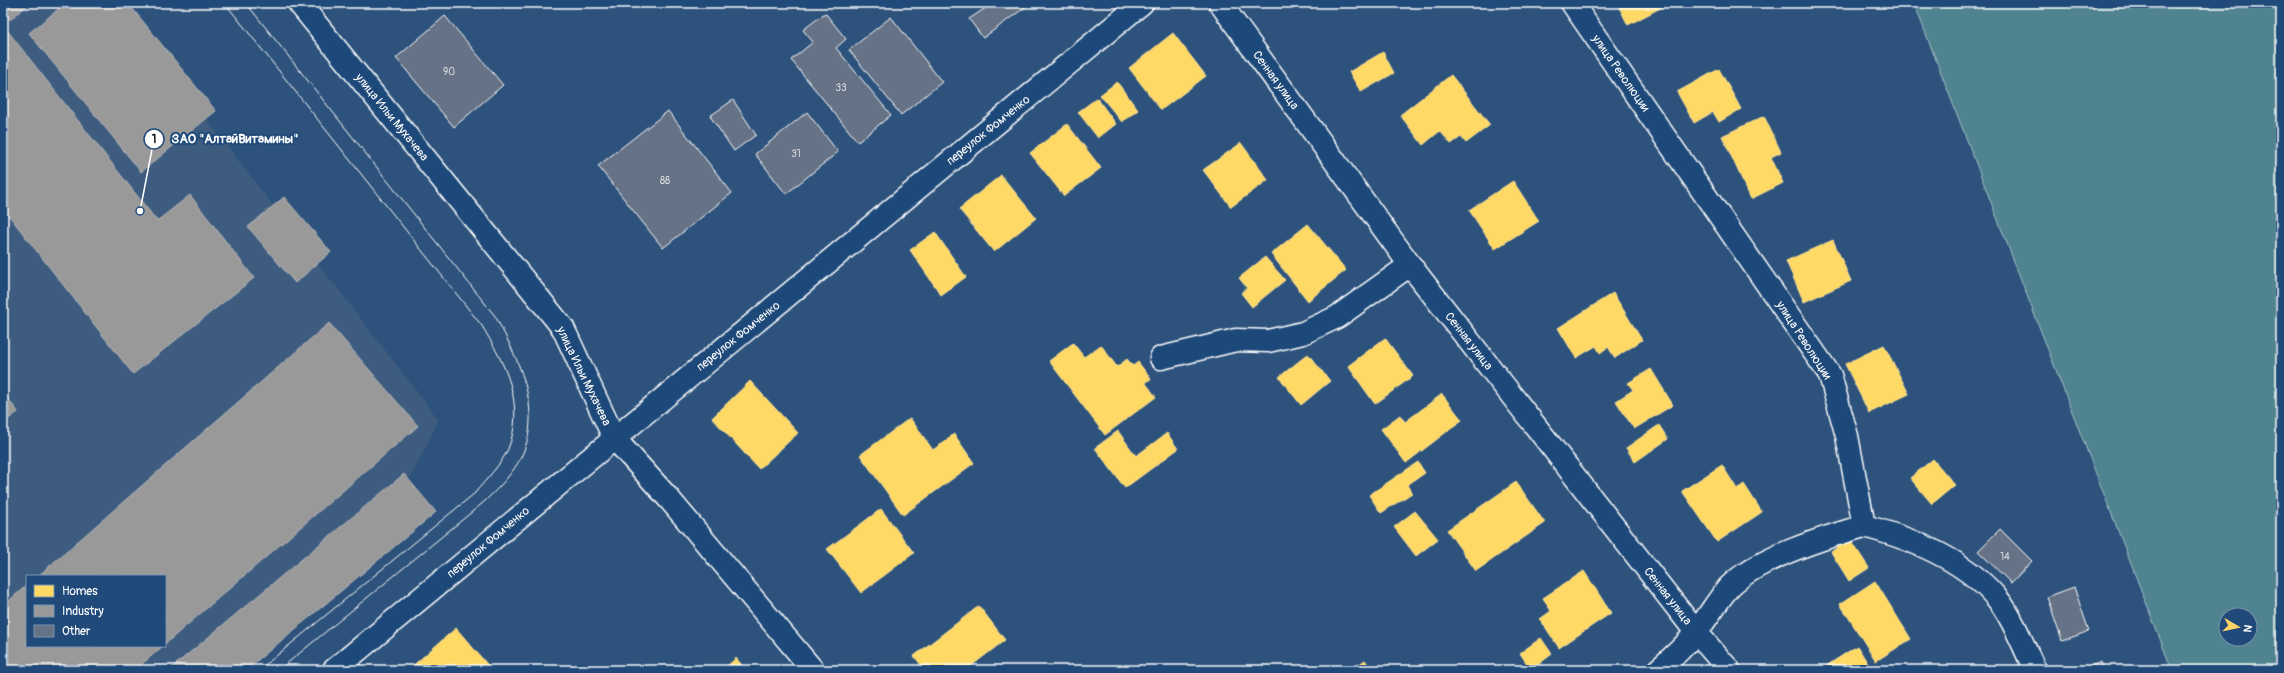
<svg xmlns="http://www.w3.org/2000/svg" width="2284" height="673" font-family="Pangolin,sans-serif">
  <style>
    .built { fill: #3e5c7f; fill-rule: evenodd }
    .green { fill: #4f838f; stroke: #a7c1c7; fill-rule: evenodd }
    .homes { fill: #ffd966; stroke: #ffe494 }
    .industry { fill: #999; stroke: #b8b8b8 }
    .building { fill: #667285; stroke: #fff }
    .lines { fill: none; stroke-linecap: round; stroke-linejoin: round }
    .minor-casing { stroke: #fff; stroke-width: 25 }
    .minor { stroke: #1f4a7a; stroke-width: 22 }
    .tram { stroke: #fff; stroke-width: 1 }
    .labels { text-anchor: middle; stroke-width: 4; stroke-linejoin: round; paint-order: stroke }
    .number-label { font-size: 10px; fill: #d9dce0 }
    .street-label { font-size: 12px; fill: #fff; stroke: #1f4a7a }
    .leader { fill: none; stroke: #fff; stroke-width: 1.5 }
    .callout-dot { fill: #fff; stroke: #1f4a7a; stroke-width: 1.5 }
    .mark-label { font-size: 12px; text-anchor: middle; font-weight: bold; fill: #111 }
    .callout-label { font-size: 13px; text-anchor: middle; font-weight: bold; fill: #fff; stroke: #1f4a7a; stroke-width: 4; stroke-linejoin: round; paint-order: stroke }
  </style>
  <rect width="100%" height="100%" fill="#2d527c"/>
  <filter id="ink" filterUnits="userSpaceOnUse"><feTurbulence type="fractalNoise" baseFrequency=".025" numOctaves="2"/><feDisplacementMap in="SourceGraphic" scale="8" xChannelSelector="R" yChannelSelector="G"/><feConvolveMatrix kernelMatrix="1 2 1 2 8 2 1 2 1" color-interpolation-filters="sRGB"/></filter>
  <g filter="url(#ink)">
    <path class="built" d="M3 3H117L439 420 397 506 200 670H3ZM27 576H165V646H27Z"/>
    <path class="green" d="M1914 3H2281V670H2172ZM2226 615H2250V639H2226Z"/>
    <g class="homes">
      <path d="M1617 3H1665L1666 5 1628 25Z"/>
      <path d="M1173 33 1206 76 1161 110 1129 68Z"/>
      <path d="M1383 52 1394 73 1361 92 1349 72Z"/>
      <path d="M1719 69 1741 109 1719 122 1713 112 1694 123 1677 92Z"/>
      <path d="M1451 75 1490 125 1466 143 1461 137 1451 144 1440 131 1423 145 1400 115Z"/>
      <path d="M1117 82 1138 110 1122 122 1100 95Z"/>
      <path d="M1097 98 1116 124 1098 138 1078 112Z"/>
      <path d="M1764 116 1781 152 1771 157 1783 183 1751 199 1722 136Z"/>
      <path d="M1067 124 1101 168 1064 196 1030 153Z"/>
      <path d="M1241 143 1268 180 1231 207 1203 170Z"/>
      <path d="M1001 175 1036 218 994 252 959 209Z"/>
      <path d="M1513 181 1539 221 1495 249 1469 210Z"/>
      <path d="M1308 224 1346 270 1308 301 1271 254Z"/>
      <path d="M935 232 966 277 941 295 910 250Z"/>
      <path d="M1833 240 1851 281 1804 302 1786 261Z"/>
      <path d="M1265 257 1285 280 1252 307 1241 293 1247 288 1239 278Z"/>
      <path d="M1613 293 1642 340 1615 358 1608 347 1600 353 1596 346 1576 358 1558 328Z"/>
      <path d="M1385 338 1413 376 1375 404 1348 366Z"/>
      <path d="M1073 343 1084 357 1101 345 1117 367 1127 359 1133 366 1138 362 1151 379 1145 382 1156 397 1105 435 1049 361Z"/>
      <path d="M1884 345 1909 394 1869 413 1845 364Z"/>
      <path d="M1308 354 1330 381 1301 405 1279 377Z"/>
      <path d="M1651 369 1673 405 1634 429 1616 401 1633 390 1628 383Z"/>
      <path d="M750 381 798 433 759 469 712 418Z"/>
      <path d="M1442 394 1462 420 1406 463 1381 429 1400 415 1405 422Z"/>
      <path d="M910 418 933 450 954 434 974 463 903 515 860 455Z"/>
      <path d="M1659 425 1668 439 1635 462 1626 448Z"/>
      <path d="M1118 431 1136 456 1167 433 1178 449 1125 488 1095 448Z"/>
      <path d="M1933 459 1955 485 1932 504 1910 478Z"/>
      <path d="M1418 462 1425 473 1407 485 1412 493 1381 513 1369 495Z"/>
      <path d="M1722 465 1737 489 1744 484 1762 512 1717 542 1682 491Z"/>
      <path d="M1516 482 1545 523 1476 571 1447 530Z"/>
      <path d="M881 509 914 553 861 593 827 549Z"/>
      <path d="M1415 511 1438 539 1416 556 1394 527Z"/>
      <path d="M1850 539 1869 568 1849 581 1831 552Z"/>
      <path d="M1584 571 1611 613 1559 648 1540 619 1551 611 1543 598Z"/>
      <path d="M1875 581 1911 639 1876 661 1840 604Z"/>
      <path d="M979 606 1005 640 966 670H925L914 656Z"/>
      <path d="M456 628 492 670H408Z"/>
      <path d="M1541 638 1552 654 1531 670 1520 653Z"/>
      <path d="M1857 646 1872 670H1820Z"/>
      <path d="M736 658 746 670H723Z"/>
      <path d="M1365 660 1372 670H1351Z"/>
    </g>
    <g class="industry">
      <path d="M3 3H30L10 20 3 11Z"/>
      <path d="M66 3H128L216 111 141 172 29 33Z"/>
      <path d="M3 25 157 221 190 195 254 278 133 374 3 208Z"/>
      <path d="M284 197 331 252 295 283 248 227Z"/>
      <path d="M329 323 418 426 165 644V576H38Z"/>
      <path d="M3 392 18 412 3 423Z"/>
      <path d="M404 474 436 512 246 670H169Z"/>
      <path d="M27 585V646H163L135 670H3V606Z"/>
    </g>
    <g class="building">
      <path d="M984 3H1031L983 38 969 19 987 7Z"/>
      <path d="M825 13 846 39 836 48 891 115 858 142 791 60 813 42 803 30Z"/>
      <path d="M445 16 503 85 454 127 396 58Z"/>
      <path d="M891 17 942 82 901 115 849 50Z"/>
      <path d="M733 100 756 135 734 151 710 116Z"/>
      <path d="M668 111 732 193 663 248 598 166Z"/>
      <path d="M807 112 838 152 786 194 755 154Z"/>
      <path d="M2000 529 2032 561 2011 583 1978 551Z"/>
      <path d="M2074 587 2089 631 2062 641 2047 597Z"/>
      <path d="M2101 662 2104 670H2080Z"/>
    </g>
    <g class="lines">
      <defs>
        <g id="minor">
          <path d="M299 3 563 328 614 438 670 500 813 670"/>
          <path d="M1220 3 1410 265 1696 632 1729 670"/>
          <path d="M1572 3 1830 375 1847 436 1864 526C1914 539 1968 561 2000 602 2015 622 2024 648 2035 670"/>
          <path d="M1161 358 1236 340 1268 341 1303 333 1337 317 1410 265"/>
          <path d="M334 670 1142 3"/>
          <path d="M1658 670C1672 658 1685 646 1697 631 1708 617 1717 601 1729 587 1757 558 1826 537 1864 526"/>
        </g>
      </defs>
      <use href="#minor" class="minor-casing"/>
      <use href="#minor" class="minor"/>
      <g class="tram">
        <path d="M225 3 482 326C505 364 526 404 508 449 501 465 486 479 475 493L259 670"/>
        <path d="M246 3 495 316C521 364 550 423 511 473 503 484 493 493 484 502L279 670"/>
      </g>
    </g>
  </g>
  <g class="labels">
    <g class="number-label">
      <text x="449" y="75">90</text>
      <text x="841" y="91">33</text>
      <text x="796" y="157">31</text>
      <text x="665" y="184">88</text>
      <text x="2005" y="560">14</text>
    </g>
    <g class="street-label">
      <text transform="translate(1621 73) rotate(55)" y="4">улица Революции</text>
      <text transform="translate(1276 80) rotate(54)" y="4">Сенная улица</text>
      <text transform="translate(392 117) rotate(51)" y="4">улица Ильи Мухачева</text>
      <text transform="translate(988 130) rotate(-39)" y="4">переулок Фомченко</text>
      <text transform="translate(738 336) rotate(-39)" y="4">переулок Фомченко</text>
      <text transform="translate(1804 340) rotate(57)" y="4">улица Революции</text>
      <text transform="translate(1469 341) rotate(52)" y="4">Сенная улица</text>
      <text transform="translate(584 376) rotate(64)" y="4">улица Ильи Мухачева</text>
      <text transform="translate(488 542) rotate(-40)" y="4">переулок Фомченко</text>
      <text transform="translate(1668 596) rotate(52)" y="4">Сенная улица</text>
    </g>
  </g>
  <path class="leader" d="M140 211L154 139"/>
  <g class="callout-dot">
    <circle cx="140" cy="211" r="4"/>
    <circle cx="154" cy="139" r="10"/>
  </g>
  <g class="mark-label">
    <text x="154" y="143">1</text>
  </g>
  <g class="callout-label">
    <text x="235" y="143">ЗАО "АлтайВитамины"</text>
  </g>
  <rect width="2284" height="673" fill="none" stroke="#1f4a7a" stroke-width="16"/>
  <rect x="8" y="8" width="2268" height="657" fill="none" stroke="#fff" stroke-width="1.5" filter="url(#ink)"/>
  <rect x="26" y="575" width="140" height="72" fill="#1f4a7a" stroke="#7992af"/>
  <rect x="34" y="585" width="20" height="12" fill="#ffd966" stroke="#7992af"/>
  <text x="62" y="595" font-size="12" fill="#ffffff">Homes</text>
  <rect x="34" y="605" width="20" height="12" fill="#999999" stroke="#7992af"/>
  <text x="62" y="615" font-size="12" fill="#ffffff">Industry</text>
  <rect x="34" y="625" width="20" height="12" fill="#667285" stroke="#7992af"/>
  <text x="62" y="635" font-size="12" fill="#ffffff">Other</text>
  <g transform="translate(2238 627) rotate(99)"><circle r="19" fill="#1f4a7a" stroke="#7992af"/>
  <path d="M0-3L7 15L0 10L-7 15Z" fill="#ffd166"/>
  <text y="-6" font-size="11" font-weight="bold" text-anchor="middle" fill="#ffffff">N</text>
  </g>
</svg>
